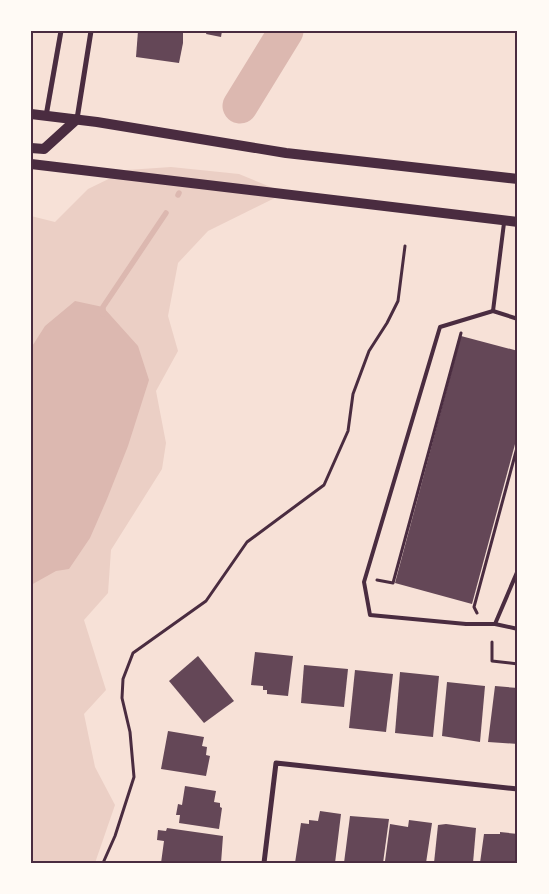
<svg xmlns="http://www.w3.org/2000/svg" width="549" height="894" font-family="Figtree,sans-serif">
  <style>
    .green { fill: #ebcfc5 }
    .water { fill: #dcb8b0 }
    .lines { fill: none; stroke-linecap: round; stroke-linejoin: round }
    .stream { stroke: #dcb8b0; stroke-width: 5.5 }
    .river { stroke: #dcb8b0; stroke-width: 35 }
    .building { fill: #644757 }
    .path { stroke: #4a2c40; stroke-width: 3 }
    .service { stroke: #4a2c40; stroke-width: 4 }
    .minor { stroke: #4a2c40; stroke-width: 5 }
    .secondary { stroke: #4a2c40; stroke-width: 10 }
    .neatline { fill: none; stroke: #4a2c40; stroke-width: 2 }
  </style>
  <rect width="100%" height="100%" fill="#f7e1d7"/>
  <path class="green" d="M171 167 239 174 285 193 208 231 178 263 168 316 178 351 156 391 166 443 162 469 111 550 108 593 84 620 106 690 84 714 95 767 115 805 95 863H31V216L55 222 88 189 127 170Z"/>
  <path class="water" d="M75 301 103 307 138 346 149 380 128 446 107 499 90 538 69 569 56 571 31 585V348L45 326Z"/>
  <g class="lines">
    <g class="stream">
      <path d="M178 195 179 193"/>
      <path d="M103 314V307L166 213"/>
    </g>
    <path class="river" d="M240 106 286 31"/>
  </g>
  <g class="building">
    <path d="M138 31H183V43L179 63 136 57Z"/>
    <path d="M207 31H222L221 37 206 34Z"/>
    <path d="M461 336 518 351V433L472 604 395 583Z"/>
    <path d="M255 652 293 656 288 696 267 694V690H263V686L251 685Z"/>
    <path d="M198 656 234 701 204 723 169 681Z"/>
    <path d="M304 665 348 669 344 707 301 703Z"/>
    <path d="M355 670 393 674 386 732 349 728Z"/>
    <path d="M400 672 439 676 433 737 395 733Z"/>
    <path d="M447 682 485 686 480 742 442 736Z"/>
    <path d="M495 686 518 688V744L488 742Z"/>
    <path d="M168 731 204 737 202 746 207 747 206 755 210 756 206 776 161 769Z"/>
    <path d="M185 786 216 791 214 802 220 803V807L222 808 219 829 179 823 180 815H176L178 804 182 805Z"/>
    <path d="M320 811 341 814 335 863H295L301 823 309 824V820L318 821Z"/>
    <path d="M350 816 389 819 383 863H344Z"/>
    <path d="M409 820 432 823 426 863 385 861 390 824 408 827Z"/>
    <path d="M446 824 476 828 473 863H434L438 825Z"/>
    <path d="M167 828 223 836 221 863H161L164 841 157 840 158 830 166 831Z"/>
    <path d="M500 832 518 834V863H480L484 834H500Z"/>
  </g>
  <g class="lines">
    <g class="path">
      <path d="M377 580 393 583 461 333"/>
      <path d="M477 613 474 607 518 444"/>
      <path d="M492 642V661L518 664"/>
      <path d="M103 863 115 836 134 777 130 732 122 698 123 679 133 653 206 601 247 542 324 485 348 431 353 394 369 351 387 323 398 301 405 246"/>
    </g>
    <g class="service">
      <path d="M493 311 504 223"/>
      <path d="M518 319 493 311 440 327 364 582 370 615 466 624H495L518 570"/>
      <path d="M495 624 518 629"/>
    </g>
    <g class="minor">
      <path d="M46 116 61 31"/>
      <path d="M77 119 91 31"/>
      <path d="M264 863 276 763 518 789"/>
    </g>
    <g class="secondary">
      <path d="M31 114 97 122 286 153 518 179"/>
      <path d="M31 148 44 149 77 119"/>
      <path d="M31 164 518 222"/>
    </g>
  </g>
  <rect width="549" height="894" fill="none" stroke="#fffaf5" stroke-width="65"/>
  <rect x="32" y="32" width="484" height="830" class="neatline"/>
</svg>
